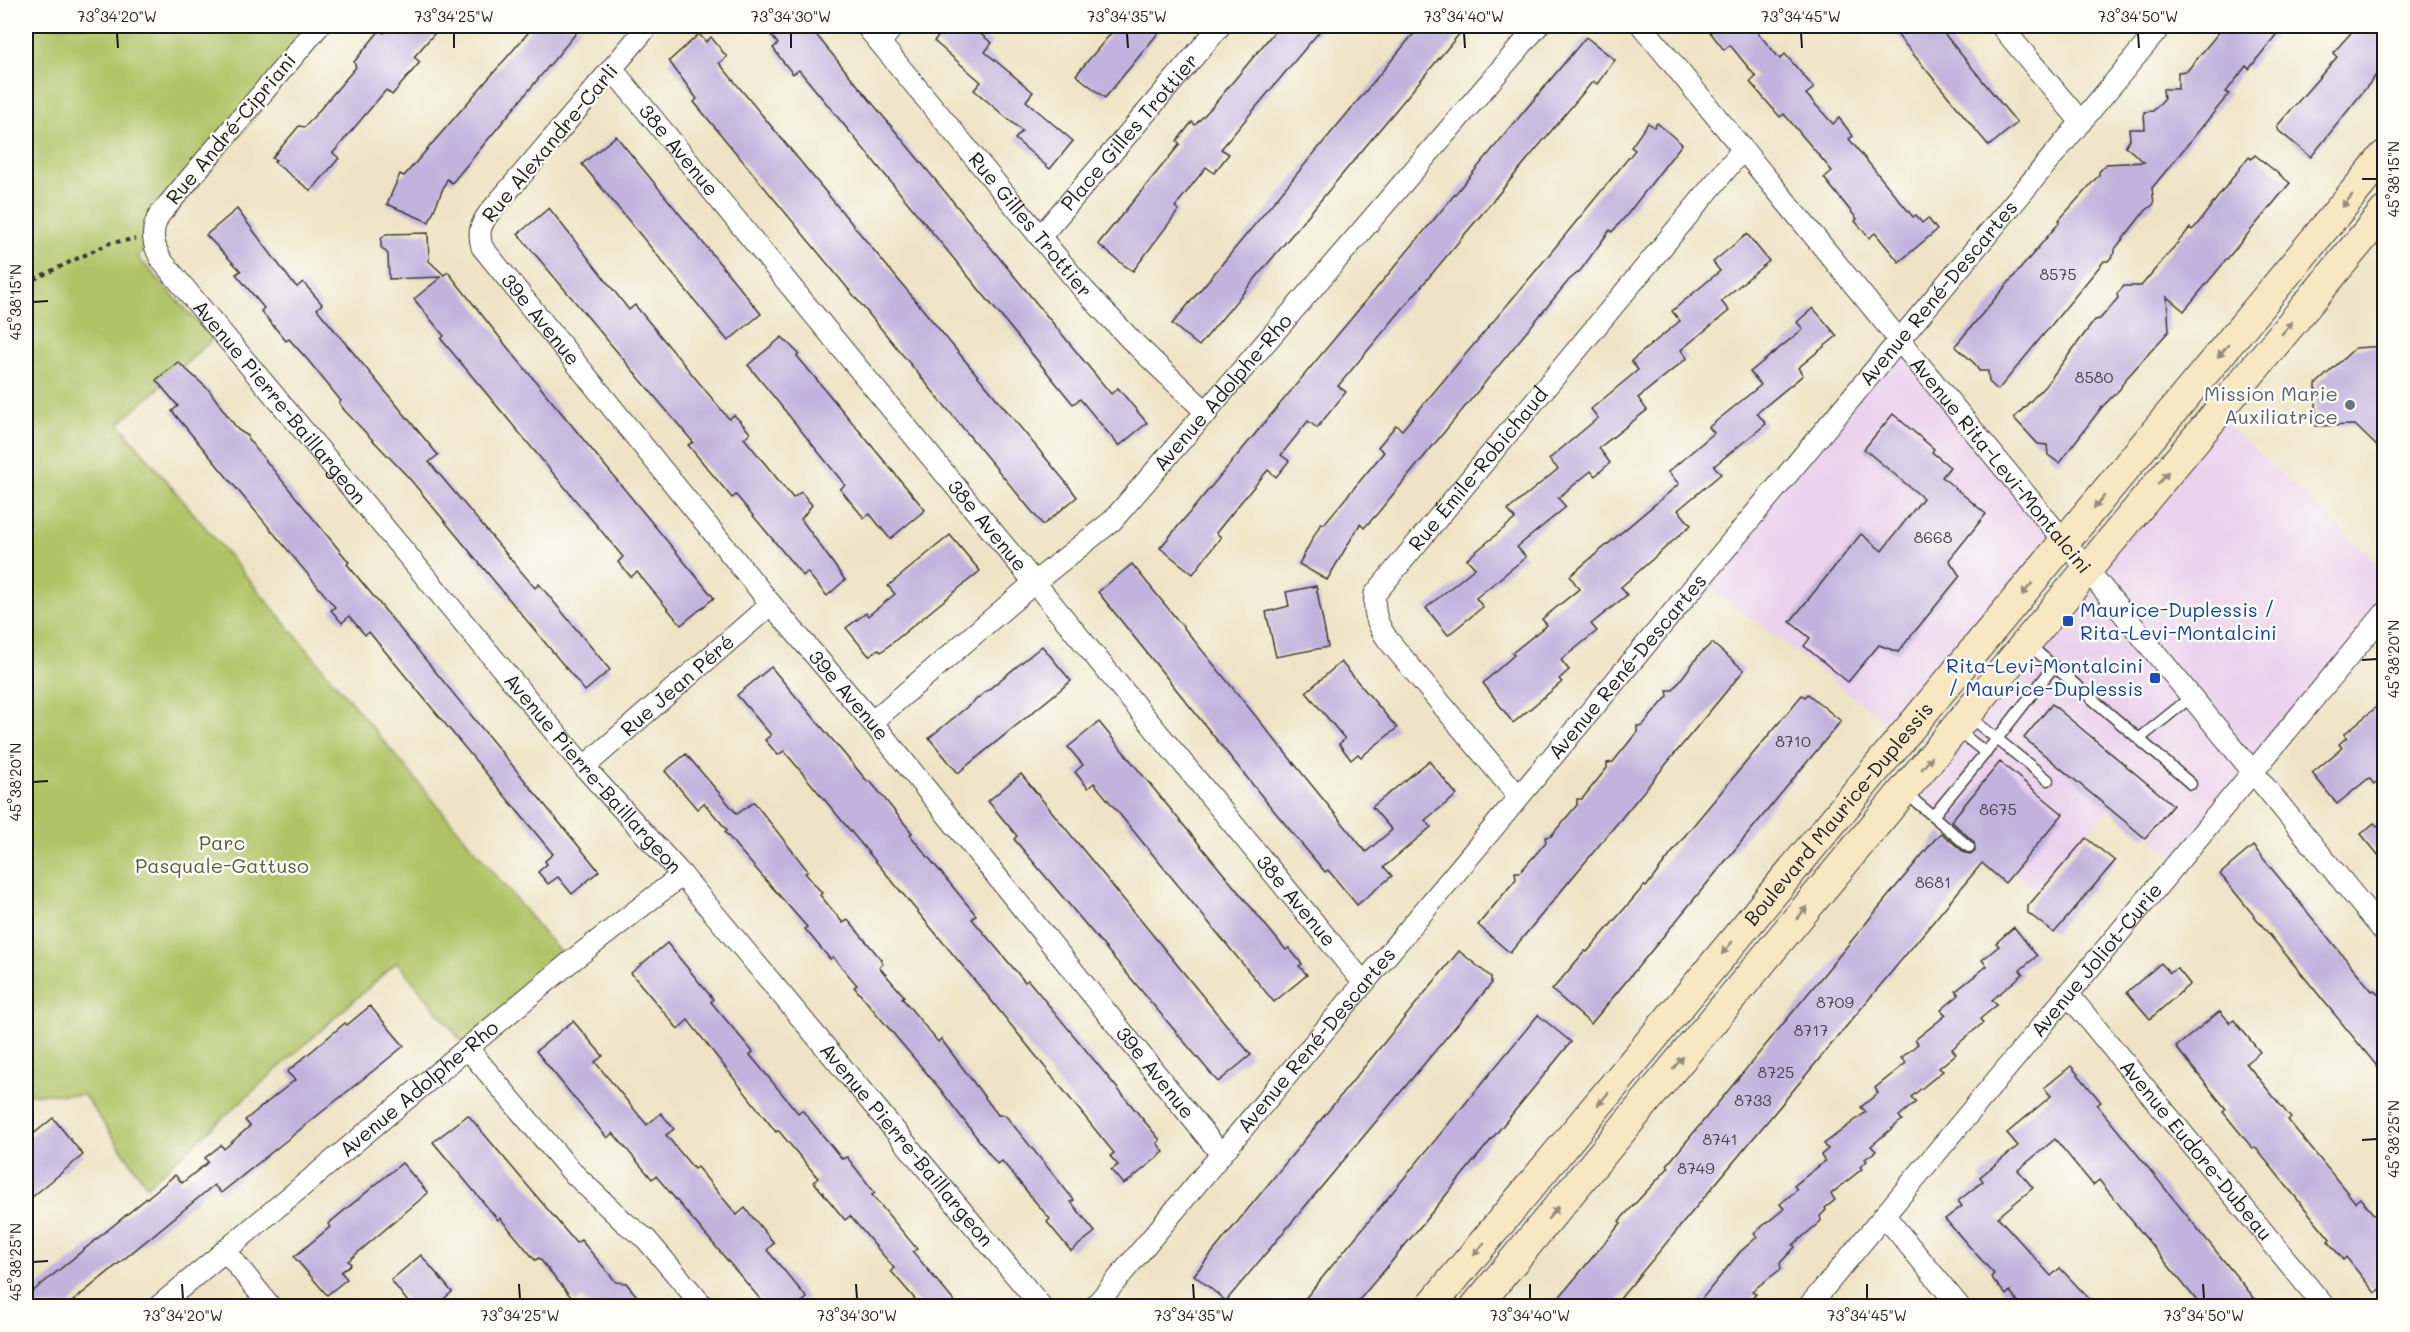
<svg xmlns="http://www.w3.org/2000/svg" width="2410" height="1332" font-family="Mali,sans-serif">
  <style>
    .built { fill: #ead1ec }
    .green { fill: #b0c265; stroke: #666f40; stroke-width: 1.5 }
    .building { fill: #c2b2dd }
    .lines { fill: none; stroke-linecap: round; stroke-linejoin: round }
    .lane-casing { stroke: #3c3a35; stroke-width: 13 }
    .street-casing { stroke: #3c3a35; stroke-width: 23 }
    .secondary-casing { stroke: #3c3a35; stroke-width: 32 }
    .path { stroke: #3c3a35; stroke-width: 4; stroke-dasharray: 4.5 4.5; stroke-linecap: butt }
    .lane { stroke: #fff; stroke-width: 10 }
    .street { stroke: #fff; stroke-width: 21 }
    .secondary { stroke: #f8e7c3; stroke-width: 30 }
    .oneway { fill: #958c78 }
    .ticks { fill: none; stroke: #1c1c1c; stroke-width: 2 }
    .worship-dot { fill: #6b7280; stroke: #fdfcf7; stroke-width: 2 }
    .transit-dot { fill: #1a4fb4; stroke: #fdfcf7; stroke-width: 2 }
    .labels { text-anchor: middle; stroke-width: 5; stroke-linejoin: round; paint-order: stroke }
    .number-label { font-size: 16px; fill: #46424c }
    .street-label { font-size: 20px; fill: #1c1c1c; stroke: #fdfcf7 }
    .worship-label { font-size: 20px; fill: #5b616d; stroke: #fdfcf7; text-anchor: end }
    .transit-label { font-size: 20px; fill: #164399; stroke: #fdfcf7; text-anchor: start }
    .park-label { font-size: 20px; fill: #575e39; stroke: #fdfcf7 }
    .neatline { fill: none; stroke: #1c1c1c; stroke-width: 2 }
    .ticks-label { font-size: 15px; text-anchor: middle; fill: #1c1c1c }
  </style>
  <rect width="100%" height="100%" fill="#fdfcf7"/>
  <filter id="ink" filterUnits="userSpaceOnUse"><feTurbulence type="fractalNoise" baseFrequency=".0167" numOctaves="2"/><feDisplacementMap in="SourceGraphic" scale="12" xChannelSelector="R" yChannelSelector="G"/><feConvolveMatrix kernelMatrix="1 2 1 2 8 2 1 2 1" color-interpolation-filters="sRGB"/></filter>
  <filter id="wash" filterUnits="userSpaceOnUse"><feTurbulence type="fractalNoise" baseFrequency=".008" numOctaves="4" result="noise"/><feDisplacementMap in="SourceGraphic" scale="24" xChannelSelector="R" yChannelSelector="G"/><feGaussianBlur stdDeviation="1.35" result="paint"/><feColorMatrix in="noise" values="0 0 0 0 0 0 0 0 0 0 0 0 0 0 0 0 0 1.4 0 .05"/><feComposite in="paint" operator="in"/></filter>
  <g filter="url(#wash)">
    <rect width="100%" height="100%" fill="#eee4c5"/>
    <g class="built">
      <path d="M1899 339 2064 544 1904 736 1699 578Z"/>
      <path d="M2216 414 2384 569V614L2180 860 2112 807 2034 889 1908 785Z"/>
    </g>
    <path class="green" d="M37 26H331L138 257 213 339 119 424 569 963 468 1049 397 962 147 1186 84 1095 26 1094V39Z"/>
    <g id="blocks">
      <g class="building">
        <path d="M389 26H441L414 57 420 62 392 95 386 90 333 153 339 158 311 191 274 162 276 160 272 158 299 126 305 127 356 67 354 62 380 30 384 33Z"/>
        <path d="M534 26H582L452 183 447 179 429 222 387 204 400 174 404 176Z"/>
        <path d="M782 26H809L1111 394 1118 388 1147 423 1119 446 1080 399 1073 404 799 70 793 74 781 59 773 48 778 44 771 35Z"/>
        <path d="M947 26H970L992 43 985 52 1033 92 1026 101 1073 141 1050 169 1015 139 1022 131 974 90 981 82 934 41Z"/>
        <path d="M1117 26H1164L1105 98 1076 75Z"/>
        <path d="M1279 26H1324L1221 149 1229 154 1214 173 1206 167 1175 207 1179 210 1133 271 1125 266 1098 244 1180 144 1177 141 1192 122 1195 125 1212 107Z"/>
        <path d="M1420 26H1466L1199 346 1172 324Z"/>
        <path d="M1719 26H1752L1780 59 1785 54 1814 88 1806 94 1833 124 1839 118 1853 136 1849 139 1913 217 1916 215 1922 223 1928 218 1937 230 1899 262 1875 233 1869 238 1855 221 1857 219 1824 178 1832 171 1784 114 1780 117 1750 82 1756 77 1730 45 1724 50 1710 32Z"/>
        <path d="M1890 26H1938L2017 123 1989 146Z"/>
        <path d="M2224 26H2283L2249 69 2246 66 2226 92 2229 94 2152 188 2154 204 2144 212 2115 249V253L2108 261H2104L1998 390 1989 382 1988 371H1979L1974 363 1955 346 2059 223V220L2099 175V172L2106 164 2144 162 2125 146 2130 139 2129 129H2145L2144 112 2153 111 2164 99 2163 89H2178V72L2187 71Z"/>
        <path d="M2357 26H2385V64L2311 157 2279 131 2277 126 2337 57 2333 53Z"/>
        <path d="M699 34 706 42 711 37 727 57 719 63 1068 485 1077 497 1043 525 694 102 697 99 669 61Z"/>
        <path d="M1586 37 1615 60 1597 84 1593 81 1338 386 1346 392 1317 428 1308 421 1281 455 1289 461 1276 477 1268 470 1241 502 1216 533 1221 537 1193 574 1160 548Z"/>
        <path d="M1648 123 1654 127 1657 123 1682 144 1626 216 1612 232 1610 230 1580 271 1569 280 1377 514 1364 528 1360 524 1327 580 1299 564 1321 523 1324 524 1384 452 1378 447 1396 425 1402 430 1534 273 1635 150 1631 147Z"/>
        <path d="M616 136 761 314 728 341 582 164Z"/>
        <path d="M2255 155 2290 183 2184 311 2167 297 2169 331 2124 381 2120 389 2102 407 2059 463 2048 455 2047 445 2038 444 2014 418 2045 386 2095 320 2100 319 2118 298 2117 294 2124 286H2141L2190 228 2192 230 2196 226 2249 156 2251 159Z"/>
        <path d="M549 208 629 310 635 305 729 419 734 415 739 420 750 433 744 438 793 498 801 492 812 505 801 519 845 580 827 596 807 572 803 576 736 495 732 498 688 445 693 442 518 234Z"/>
        <path d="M237 209 292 282 297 287 303 282 322 304 317 309 438 455 429 462 535 588 539 584 610 670 585 691 409 478 345 411 339 403 341 401 307 359 289 339 286 341 261 311 264 308 236 274 241 271 206 235Z"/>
        <path d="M428 233 429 261 444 275 448 272 508 348 714 598 681 625 637 572 631 577 618 562 623 557 441 339 444 336 414 299 441 277 389 279 388 254 381 247V239L386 234Z"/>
        <path d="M1747 234 1769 261 1721 301 1729 311 1681 350 1687 358 1638 398 1647 410 1599 448 1610 463 1595 476 1591 471 1558 498 1566 507 1517 547 1526 557 1476 598 1483 607 1448 635 1426 608 1475 568 1467 559 1515 519 1508 510 1558 469 1549 459 1598 418 1591 409 1638 370 1631 361 1680 321 1672 311 1720 271 1713 262Z"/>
        <path d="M1813 308 1837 336 1798 368 1803 375 1757 413 1766 424 1714 466 1721 474 1678 510 1691 525 1621 587 1627 595 1591 624 1597 631 1561 660 1569 670 1559 679 1562 682 1513 723 1483 683 1514 655 1512 653 1547 625 1542 619 1579 589 1570 576 1679 484 1668 472 1714 433 1709 427 1761 385 1750 372 1803 329 1797 322Z"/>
        <path d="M782 337 799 354 797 356 925 510 890 539 870 514 864 518 840 489 845 485 748 365Z"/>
        <path d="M2385 346V454L2355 425 2316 426V384L2355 348Z"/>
        <path d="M178 362 209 390 238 430 248 436V439L349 562 347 564 599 871 572 894 558 877 548 884 538 872 547 864 545 861 553 854 369 632 365 635 349 616 342 623 331 610 335 607 172 411 178 406 156 380Z"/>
        <path d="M1893 414 1934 449 1932 452 1950 467 1942 477 1986 514 1949 560 1960 576 1898 652 1879 645 1848 682 1804 646 1810 638 1790 622 1861 534 1882 551 1923 498 1864 449Z"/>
        <path d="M950 535 980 571 881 652 878 649 869 656 846 628 866 613 868 616 895 594 888 586Z"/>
        <path d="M1132 564 1366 852 1392 830 1372 807 1429 761 1457 795 1425 820 1431 827 1384 867 1392 876 1357 905 1328 870 1325 872 1265 800 1098 592Z"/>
        <path d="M1316 586 1328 647 1276 657 1266 612 1289 606 1286 592Z"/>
        <path d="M1712 643 1744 670 1510 953 1478 925 1516 879 1515 872H1520L1535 855 1546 842 1545 837 1551 836 1577 805V799H1582L1607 768V763L1613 762 1637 732V726H1642L1668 696 1667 690H1673L1699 655Z"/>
        <path d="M1042 646 1071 681 958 773 929 738Z"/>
        <path d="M1341 662 1397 728 1361 757 1358 754 1351 760 1339 744 1345 739 1306 692Z"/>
        <path d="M771 667 868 782 870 781 884 798 912 833 910 835 976 915 972 919 1025 982 1028 980 1160 1140 1157 1143 1164 1152 1130 1180 1123 1184 1111 1170 1118 1165 1110 1156 1114 1153 986 994 784 751 778 755 765 740 771 735 737 695Z"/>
        <path d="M1808 694 1841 721 1591 1024 1552 990 1585 951 1587 952 1594 944 1644 886 1646 887 1687 833 1802 695 1805 697Z"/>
        <path d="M2385 700V775L2374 784 2369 778 2337 804 2312 773 2342 748 2339 744 2347 737 2344 734Z"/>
        <path d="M2052 704 2173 805 2145 838 2024 738Z"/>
        <path d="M1099 722 1286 950 1289 948 1302 964 1299 966 1307 975 1274 1002 1094 783 1088 788 1075 772 1083 765 1068 747Z"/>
        <path d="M686 754 737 814 754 802 808 871 805 873 822 893 820 895 843 923 848 920 880 958 883 964 879 967 904 996 902 998 938 1042 941 1039 998 1115H1005L1074 1200 1071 1202 1095 1232 1071 1251 1047 1222 1050 1219 1038 1205 1002 1161 997 1164 940 1089 854 987 857 985 833 957 830 959 805 929 807 927 737 847 725 832 727 830 704 803 697 809 665 771Z"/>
        <path d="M2000 762 2063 814 2005 883 1982 863 1614 1306H1552L1621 1223 1619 1221 1669 1167 1667 1165 1936 838 1941 833 1965 853 1971 854 1975 851 1974 842 1951 821Z"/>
        <path d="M1021 774 1251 1055 1218 1082 1014 839 1017 836 988 801Z"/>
        <path d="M2385 821V863L2361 834 2374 823 2378 827Z"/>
        <path d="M2086 838 2115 861 2054 933 2028 913V906Z"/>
        <path d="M2253 846 2372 991 2374 990 2385 1002V1076L2220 874Z"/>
        <path d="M2014 927 2037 956 2020 970 2023 974 1992 1000 1997 1005 1980 1019 1983 1023 1952 1049 1956 1054 1939 1068 1943 1071 1911 1097 1916 1102 1899 1116 1902 1120 1871 1146 1876 1151 1865 1159 1867 1161 1860 1167 1862 1169 1831 1194 1835 1200 1825 1208 1826 1210 1820 1216 1821 1221 1793 1245 1795 1247 1780 1263 1781 1269 1752 1291 1756 1294 1745 1306H1696L1740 1252 1757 1237 1754 1233 1784 1209 1780 1204 1797 1190 1794 1186 1825 1161 1821 1155 1828 1149 1824 1144 1866 1112 1861 1107 1878 1093 1875 1088 1906 1063 1901 1058 1918 1044 1915 1040 1946 1015 1941 1010 1959 995 1956 991 1987 966 1982 960 1999 946 1996 943Z"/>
        <path d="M667 943 713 999 711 1002 753 1052 750 1055 798 1113 802 1110 842 1159 847 1157 875 1193 872 1195 917 1249 913 1252 958 1306H921L891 1271 894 1268 850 1216 845 1220 814 1182 818 1178 778 1130 776 1132 688 1020 678 1029 631 973Z"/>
        <path d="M1459 951 1491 977V984L1226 1301 1194 1275Z"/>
        <path d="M2161 963 2170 973 2177 968 2190 984 2150 1019 2127 992Z"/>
        <path d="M370 1006 404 1046 221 1193 214 1185 67 1306H26V1297L175 1175 182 1183 208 1162 205 1158 221 1145 224 1149 250 1126 245 1120 295 1080 287 1072 345 1023 347 1025Z"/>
        <path d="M2220 1011 2230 1023 2234 1020 2260 1052 2246 1063 2291 1118 2288 1120 2355 1202 2360 1198 2385 1228V1286L2375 1293 2346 1257 2343 1260 2328 1241 2330 1239 2284 1183 2255 1147 2253 1149 2223 1112 2226 1109 2176 1047Z"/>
        <path d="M1538 1015 1571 1042 1388 1266 1354 1306H1299Z"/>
        <path d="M573 1021 603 1056 595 1062 647 1125 661 1113 674 1129 666 1135 694 1169 697 1167 737 1215 745 1208 774 1243 767 1250 807 1298 797 1306H766L656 1176 652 1179 613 1133 607 1138 536 1051Z"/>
        <path d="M2071 1066 2101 1102 2097 1105 2255 1299 2246 1306H2201L2099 1180 2093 1185 2055 1139 2018 1170 2033 1188 1998 1217 2051 1276 2060 1268 2096 1306H2021L2010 1291 2006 1295 1991 1277 1994 1274 1945 1219 1962 1206 1958 1201 1983 1181 1980 1177 2018 1146 2007 1133 2051 1096 2044 1088Z"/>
        <path d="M468 1115 576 1243 581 1240 616 1282 626 1283 645 1306H589L582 1298 576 1303 539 1258 535 1260 500 1218 498 1220 433 1142Z"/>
        <path d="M53 1118 83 1155 26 1202V1140Z"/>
        <path d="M402 1163 428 1193 348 1261 351 1264 341 1272 347 1279 327 1295 294 1257 330 1227 328 1224Z"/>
        <path d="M421 1255 452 1292 435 1306H411L391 1280Z"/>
      </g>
    </g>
  </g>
  <g filter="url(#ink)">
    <use href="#blocks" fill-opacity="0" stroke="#3c3a35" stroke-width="1.5"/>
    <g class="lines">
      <defs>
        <g id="lane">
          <path d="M2029 645 2139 739 2191 697"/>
          <path d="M1956 729 1986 753"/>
          <path d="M2139 739 2191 784"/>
          <path d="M2048 780 1997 739 2054 666"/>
          <path d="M1904 792 1933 816 1997 739 1967 715"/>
          <path d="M1933 816 1969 847"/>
        </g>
        <g id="street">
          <path id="s1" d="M319 26 160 214C150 230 152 244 162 261L584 767 682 875 1041 1306"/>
          <path id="s2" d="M648 26 489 213C480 225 478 233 482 247L771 604 872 722 1221 1154"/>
          <path id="s3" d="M866 26 1084 290 1131 340 1207 413"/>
          <path id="s4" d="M1642 26C1889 328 2135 631 2384 932"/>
          <path d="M2001 26 2081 122"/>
          <path d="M880 42 894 26"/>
          <path id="s5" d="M612 69 1363 982"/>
          <path id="s6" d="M1040 237 1220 26"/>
          <path id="s7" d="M872 722 1035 582 1112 521 1538 26"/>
          <path id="s8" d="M584 767 771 604"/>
          <path id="s9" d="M1518 796 1388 640C1377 624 1373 613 1375 594L1743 149"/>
          <path id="s10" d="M2068 994 2324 1306"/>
          <path d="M468 1049 571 1171 624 1222 646 1239 703 1306"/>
          <path d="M1884 1215 1959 1306"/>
          <path d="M225 1250 270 1306"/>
          <path id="s11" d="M159 1306 569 963 682 875"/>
          <path id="s12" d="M1095 1306 2161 26"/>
          <path id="s13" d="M1809 1306 2384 614"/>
        </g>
        <g id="secondary">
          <path id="s14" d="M1431 1306 2384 156"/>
          <path d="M1476 1306 2384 212"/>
        </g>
      </defs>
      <use href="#lane" class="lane-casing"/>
      <use href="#street" class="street-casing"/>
      <use href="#secondary" class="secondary-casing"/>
      <path class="path" d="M26 283 110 243 135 239"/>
      <use href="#lane" class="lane"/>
      <use href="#street" class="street"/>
      <use href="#secondary" class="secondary"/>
    </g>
    <defs><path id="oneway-solid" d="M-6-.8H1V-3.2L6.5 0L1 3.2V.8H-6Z" transform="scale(1.5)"/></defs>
    <g class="oneway">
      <use href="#oneway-solid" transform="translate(2347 201) rotate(130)"/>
      <use href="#oneway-solid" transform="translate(2287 328) rotate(-50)"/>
      <use href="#oneway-solid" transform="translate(2223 351) rotate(130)"/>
      <use href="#oneway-solid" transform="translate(2163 478) rotate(-51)"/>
      <use href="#oneway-solid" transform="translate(2099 502) rotate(130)"/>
      <use href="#oneway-solid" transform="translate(2027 589) rotate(130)"/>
      <use href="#oneway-solid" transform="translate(1927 763) rotate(-50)"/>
      <use href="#oneway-solid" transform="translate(1802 913) rotate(-50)"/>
      <use href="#oneway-solid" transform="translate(1727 948) rotate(130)"/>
      <use href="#oneway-solid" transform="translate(1678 1063) rotate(-50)"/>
      <use href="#oneway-solid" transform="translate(1603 1099) rotate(130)"/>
      <use href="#oneway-solid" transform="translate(1553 1213) rotate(-50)"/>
      <use href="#oneway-solid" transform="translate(1479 1249) rotate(130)"/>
    </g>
  </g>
  <path class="ticks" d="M117 33 118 48M454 33V48M791 33V48M1127 33 1128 48M1464 33 1465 48M1801 33 1802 48M2138 33 2139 48M2362 179H2377M33 302 48 301M2362 660 2377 659M33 782 48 781M2362 1140 2377 1139M33 1262 48 1261M182 1284 183 1299M519 1284 520 1299M856 1284 857 1299M1193 1284 1194 1299M1530 1284V1299M1867 1284V1299M2203 1284 2204 1299"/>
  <circle class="worship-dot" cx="2350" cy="405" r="6"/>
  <g class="transit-dot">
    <rect x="2062" y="615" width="12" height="12" rx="3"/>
    <rect x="2149" y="672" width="12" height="12" rx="3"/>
  </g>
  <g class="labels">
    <g class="number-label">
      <text x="2058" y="280">8575</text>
      <text x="2094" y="383">8580</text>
      <text x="1933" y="543">8668</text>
      <text x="1793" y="747">8710</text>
      <text x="1998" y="815">8675</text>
      <text x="1933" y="888">8681</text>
      <text x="1835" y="1008">8709</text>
      <text x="1811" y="1036">8717</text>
      <text x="1776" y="1078">8725</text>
      <text x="1753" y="1106">8733</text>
      <text x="1720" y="1145">8741</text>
      <text x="1696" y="1174">8749</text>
    </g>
    <g class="street-label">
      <text transform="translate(231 129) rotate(-50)" y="7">Rue André-Cipriani</text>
      <text dy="7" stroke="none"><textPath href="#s6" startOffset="138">Place Gilles Trottier</textPath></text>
      <text transform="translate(550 143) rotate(-50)" y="7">Rue Alexandre-Carli</text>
      <text dy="7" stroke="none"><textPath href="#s5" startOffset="105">38e Avenue</textPath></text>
      <text dy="7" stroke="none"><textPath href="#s3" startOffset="258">Rue Gilles Trottier</textPath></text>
      <text dy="7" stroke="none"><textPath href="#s12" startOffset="1318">Avenue René-Descartes</textPath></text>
      <text dy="7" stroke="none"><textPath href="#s2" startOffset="375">39e Avenue</textPath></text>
      <text dy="7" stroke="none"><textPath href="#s7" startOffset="483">Avenue Adolphe-Rho</textPath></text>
      <text dy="7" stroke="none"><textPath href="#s1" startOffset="480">Avenue Pierre-Baillargeon</textPath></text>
      <text dy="7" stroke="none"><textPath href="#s4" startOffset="567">Avenue Rita-Levi-Montalcini</textPath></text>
      <text dy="7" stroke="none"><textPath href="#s9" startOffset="414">Rue Émile-Robichaud</textPath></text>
      <text dy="7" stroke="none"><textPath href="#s5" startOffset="591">38e Avenue</textPath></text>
      <text dy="7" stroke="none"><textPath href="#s12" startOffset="832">Avenue René-Descartes</textPath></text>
      <text dy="7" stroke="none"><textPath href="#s8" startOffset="124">Rue Jean Péré</textPath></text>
      <text dy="7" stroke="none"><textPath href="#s2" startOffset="861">39e Avenue</textPath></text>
      <text dy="7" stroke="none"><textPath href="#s1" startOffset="966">Avenue Pierre-Baillargeon</textPath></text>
      <text dy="7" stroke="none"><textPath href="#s14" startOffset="639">Boulevard Maurice-Duplessis</textPath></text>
      <text dy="7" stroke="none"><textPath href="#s5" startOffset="1077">38e Avenue</textPath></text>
      <text dy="7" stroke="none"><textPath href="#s13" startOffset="450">Avenue Joliot-Curie</textPath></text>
      <text dy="7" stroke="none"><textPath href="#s12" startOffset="346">Avenue René-Descartes</textPath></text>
      <text dy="7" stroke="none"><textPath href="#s2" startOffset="1347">39e Avenue</textPath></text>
      <text dy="7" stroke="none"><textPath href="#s11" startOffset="339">Avenue Adolphe-Rho</textPath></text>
      <text dy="7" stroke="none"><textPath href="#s1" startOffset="1452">Avenue Pierre-Baillargeon</textPath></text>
      <text dy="7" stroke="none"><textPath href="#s10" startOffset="202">Avenue Eudore-Dubeau</textPath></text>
    </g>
    <g class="worship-label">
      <text x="2338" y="401">Mission Marie<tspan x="2338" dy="23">Auxiliatrice</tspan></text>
    </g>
    <g class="transit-label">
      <text x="2080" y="617">Maurice-Duplessis /<tspan x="2080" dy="23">Rita-Levi-Montalcini</tspan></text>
      <text x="2143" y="673" text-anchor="end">Rita-Levi-Montalcini<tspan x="2143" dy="23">/ Maurice-Duplessis</tspan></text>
    </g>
    <g class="park-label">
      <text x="222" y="850">Parc<tspan x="222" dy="23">Pasquale-Gattuso</tspan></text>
    </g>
  </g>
  <rect width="2410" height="1332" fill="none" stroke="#fdfcf7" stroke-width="66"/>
  <rect x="33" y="33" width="2344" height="1266" class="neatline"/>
  <g class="ticks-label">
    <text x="117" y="22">73°34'20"W</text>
    <text x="454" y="22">73°34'25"W</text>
    <text x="791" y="22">73°34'30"W</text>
    <text x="1127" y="22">73°34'35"W</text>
    <text x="1464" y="22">73°34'40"W</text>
    <text x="1801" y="22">73°34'45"W</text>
    <text x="2138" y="22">73°34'50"W</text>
    <text transform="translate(2394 179) rotate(-90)" y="5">45°38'15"N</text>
    <text transform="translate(16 302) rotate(-90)" y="5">45°38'15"N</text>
    <text transform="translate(2394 659) rotate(-90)" y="5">45°38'20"N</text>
    <text transform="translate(16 782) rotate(-90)" y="5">45°38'20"N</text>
    <text transform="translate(2394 1139) rotate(-90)" y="5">45°38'25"N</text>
    <text transform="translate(16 1262) rotate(-90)" y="5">45°38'25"N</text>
    <text x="183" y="1321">73°34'20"W</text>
    <text x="520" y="1321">73°34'25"W</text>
    <text x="857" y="1321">73°34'30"W</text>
    <text x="1194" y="1321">73°34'35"W</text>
    <text x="1530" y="1321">73°34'40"W</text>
    <text x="1867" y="1321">73°34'45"W</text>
    <text x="2204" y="1321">73°34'50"W</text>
  </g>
</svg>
